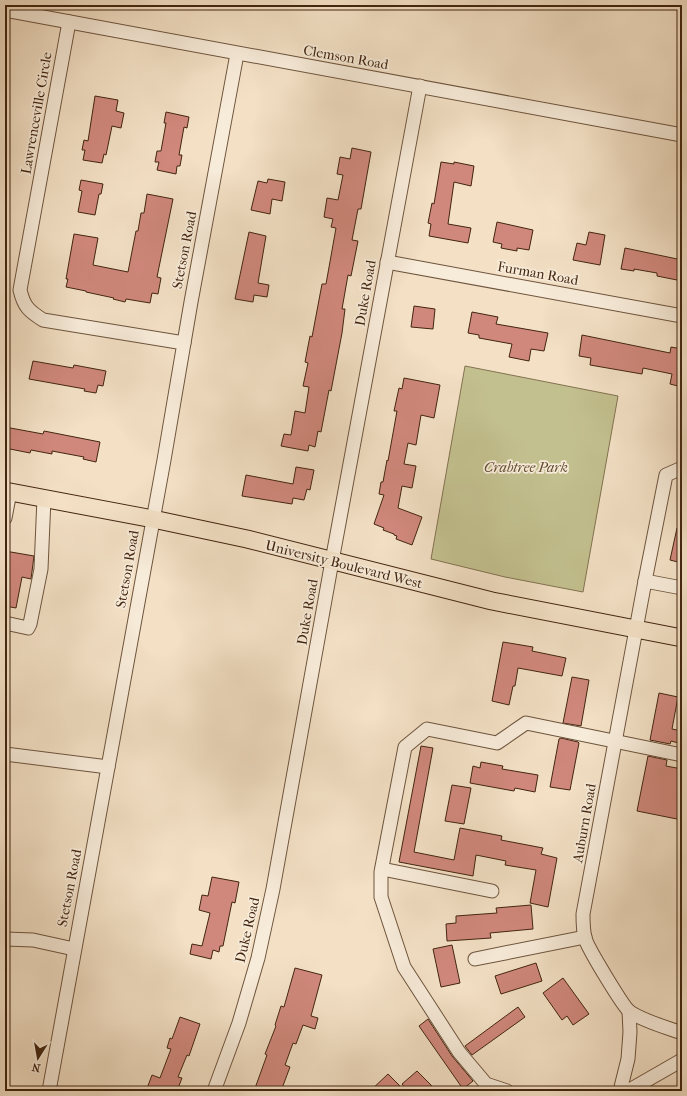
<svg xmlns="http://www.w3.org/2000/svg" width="687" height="1096" font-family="'IM FELL French Canon',serif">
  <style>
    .green { fill: #c3c08f; stroke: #827250 }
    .building { fill: #d0887c; stroke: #422510 }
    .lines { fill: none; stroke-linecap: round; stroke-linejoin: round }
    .minor-casing { stroke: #6e543d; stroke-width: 15 }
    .major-casing { stroke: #422510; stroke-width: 19 }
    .minor { stroke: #f7ebd9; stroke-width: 13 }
    .major { stroke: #f3e0c5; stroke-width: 17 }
    .labels { text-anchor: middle; stroke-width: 3.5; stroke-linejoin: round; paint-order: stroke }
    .street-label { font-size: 14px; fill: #422510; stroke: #f7ebd9 }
    .park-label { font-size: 14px; font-style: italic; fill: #624c30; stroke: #f7ebd9 }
  </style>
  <rect width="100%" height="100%" fill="#f3e0c5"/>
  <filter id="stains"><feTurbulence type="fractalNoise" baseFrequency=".005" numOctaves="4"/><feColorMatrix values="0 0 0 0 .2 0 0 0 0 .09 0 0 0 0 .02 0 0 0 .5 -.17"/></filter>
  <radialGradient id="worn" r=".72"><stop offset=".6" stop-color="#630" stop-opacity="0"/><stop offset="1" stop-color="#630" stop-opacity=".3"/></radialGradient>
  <path class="green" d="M465 366 618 396 583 592 505 577 431 559Z"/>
  <g class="building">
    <path d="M95 96 118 100 116 111 124 113 121 128 112 126 106 155 104 154 102 163 83 160 85 150H82L84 140 88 141Z"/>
    <path d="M166 112 189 117 187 128 184 127 179 155H182L180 166H177L176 174 157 170 159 162H155L157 151H161L166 123H164Z"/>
    <path d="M352 148 371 152 361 209H358L352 240 358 241 351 276 348 275 342 309H345L342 333 331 391 329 390 321 432 318 431 315 447 309 445 308 451 281 446 284 434 291 435 295 411 305 413 309 387 303 386 308 363 305 362 310 336 312 337 322 284H326L336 228 331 227 333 219 324 217 327 198 338 200 343 175 337 174 340 157 350 159Z"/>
    <path d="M441 162 454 164V162L474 166 471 186 454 182 448 224 471 228 468 243 429 236 431 224 428 223 432 203 434 204Z"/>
    <path d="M268 179 285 182 282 201 272 199 270 214 251 210 258 181 267 183Z"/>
    <path d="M81 180 103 184 101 194H99L95 215 78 212 82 191 79 190Z"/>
    <path d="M147 194 173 199 157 277 161 278 158 294 152 293 150 303 126 299 125 302 113 299 114 298 86 292V291L66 287 68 279H66L74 234 98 238 93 265 128 272 136 231H138L141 213H144Z"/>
    <path d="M497 222 533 230 529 250 517 248V251L501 248 502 244 493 242Z"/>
    <path d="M249 232 266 236 258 283 269 285 267 297 254 295 253 302 235 299Z"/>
    <path d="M589 232 605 235 600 265 573 260 577 243 586 245Z"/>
    <path d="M625 248 682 260V281L657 276V273L634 269V271L621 269Z"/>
    <path d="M414 306 435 309 433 329 411 327Z"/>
    <path d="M472 312 498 317 496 324 548 333 544 351 531 349 529 361 509 357 512 344 479 338V335L468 333Z"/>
    <path d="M582 335 670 353 671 347 682 349V387L670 384 672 374 643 368 642 374 590 365 591 358 579 356Z"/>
    <path d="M33 361 73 368 74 365 106 371 103 386 98 385 96 393 84 391 85 389 29 379Z"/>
    <path d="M404 378 440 385 434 418 421 415 416 445 408 443 404 464 416 466 412 488 402 486 398 508 422 517 412 545 396 539 397 536 394 535V534L383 530 384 528 374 524 384 495 379 494 381 482H383L387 460 388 461 397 411H394L399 388 402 389Z"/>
    <path d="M5 427 43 434 44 431 100 442 96 462 83 459 84 457 52 451V454L31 450 30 453 5 448Z"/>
    <path d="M296 467 314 470 310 490 307 489 304 500 293 498 292 504 242 496 246 475 293 484Z"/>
    <path d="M677 528H682V563L670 560Z"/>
    <path d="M5 551 34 556 31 579 22 577 16 608 5 606Z"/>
    <path d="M503 642 533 647 532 651 566 658 562 676 518 668 515 686H513L509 705 492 701Z"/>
    <path d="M572 677 589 680 581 726 563 723Z"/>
    <path d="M659 693 678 697 672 729 682 731V744L671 741 670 744 650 740Z"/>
    <path d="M561 738 578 742 579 743 570 790 550 787 559 739Z"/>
    <path d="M421 746 433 748 414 852 454 860 460 828 502 836 501 840 543 848 541 854 557 858 548 907 530 903 536 870 505 865 506 861 476 855 473 876 399 862Z"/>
    <path d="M648 756 667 760 666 766 682 769V820L637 811Z"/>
    <path d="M481 762 503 766 502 769 538 775 535 792 515 788 514 791 470 783 473 766 480 768Z"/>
    <path d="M452 785 471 788 464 824 445 821Z"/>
    <path d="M212 877 239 882 235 903 232 902 223 946H220L219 952 213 950 211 959 190 954 192 944 202 946 210 913 199 910 202 895 208 896Z"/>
    <path d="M531 905 533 929 490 933 491 938 447 941 446 924 456 923V916L497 913 496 908Z"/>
    <path d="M452 945 460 983 441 987 433 949Z"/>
    <path d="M536 963 542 981 501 994 495 976Z"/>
    <path d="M295 968 322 975 311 1016 318 1018 315 1029 303 1025 296 1044 293 1043 285 1065 290 1067 281 1091H254L267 1055 265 1054 276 1026 275 1025 281 1006 284 1007Z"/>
    <path d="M563 978 589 1014 573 1025 567 1016 562 1020 543 993Z"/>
    <path d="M518 1007 525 1017 472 1055 465 1046Z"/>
    <path d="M180 1017 200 1024 189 1056 187 1055 178 1077 182 1078 177 1091H146L152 1075 160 1078 171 1049 167 1048 170 1038 172 1039Z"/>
    <path d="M428 1019 452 1056 473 1081 463 1089 419 1026Z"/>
    <path d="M417 1071 437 1091H408L402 1084Z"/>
    <path d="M388 1074 405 1091H370Z"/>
  </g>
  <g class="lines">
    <defs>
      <g id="minor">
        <path d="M5 10 682 135"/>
        <path d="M69 22 20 290C24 307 29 311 43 320L184 343"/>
        <path d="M387 262 682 316"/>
        <path d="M682 468 666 475 645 581 682 588"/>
        <path d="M5 518 10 492"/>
        <path d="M645 581 583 914C583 922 583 930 585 938 587 947 624 1008 630 1012 646 1022 665 1027 682 1033"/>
        <path d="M5 623 28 628 30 624 41 569 44 498"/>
        <path d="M5 754 108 767"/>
        <path d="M382 869 492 891"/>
        <path d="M5 939 33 940 74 949"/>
        <path d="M475 959 585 937"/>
        <path d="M49 1091 164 460 191 302 237 54"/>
        <path d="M214 1091 239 1023 258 958 273 889 332 561 420 86"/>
        <path d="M507 1091 486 1084 459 1052 404 967 381 897V872L405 747 427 729 497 743 526 723 682 755"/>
        <path d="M620 1091 628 1059 630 1032 629 1011"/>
        <path d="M628 1091 682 1060"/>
      </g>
      <path id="major" d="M5 491 153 519 247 539 492 601 682 638"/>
    </defs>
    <use href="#minor" class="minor-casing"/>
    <use href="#major" class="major-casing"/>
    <use href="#minor" class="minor"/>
    <use href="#major" class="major"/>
  </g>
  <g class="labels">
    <g class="street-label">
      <text transform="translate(346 57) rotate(10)" y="5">Clemson Road</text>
      <text transform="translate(36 113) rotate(-80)" y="5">Lawrenceville Circle</text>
      <text transform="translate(184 250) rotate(-79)" y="5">Stetson Road</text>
      <text transform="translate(538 273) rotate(10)" y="5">Furman Road</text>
      <text transform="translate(365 293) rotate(-80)" y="5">Duke Road</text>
      <text transform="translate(344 564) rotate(14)" y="5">University Boulevard West</text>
      <text transform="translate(127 569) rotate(-80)" y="5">Stetson Road</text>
      <text transform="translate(307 612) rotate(-80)" y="5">Duke Road</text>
      <text transform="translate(584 823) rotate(-80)" y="5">Auburn Road</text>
      <text transform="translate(69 888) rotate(-79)" y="5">Stetson Road</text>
      <text transform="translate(247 930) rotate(-77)" y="5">Duke Road</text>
    </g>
    <g class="park-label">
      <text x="526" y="472">Crabtree Park</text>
    </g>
  </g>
  <rect width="687" height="1096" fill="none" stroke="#f3e0c5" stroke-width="20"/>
  <rect x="6" y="6" width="675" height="1084" fill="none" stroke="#422510" stroke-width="2"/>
  <rect x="10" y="10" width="667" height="1076" fill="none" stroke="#422510"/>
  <g transform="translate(38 1058) rotate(191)" stroke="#f7ebd9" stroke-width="3" paint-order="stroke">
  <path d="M0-3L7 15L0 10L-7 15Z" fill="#422510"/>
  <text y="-6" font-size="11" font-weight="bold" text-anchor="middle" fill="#422510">N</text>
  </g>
  <rect width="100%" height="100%" filter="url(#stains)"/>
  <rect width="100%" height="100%" fill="url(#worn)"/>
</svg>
